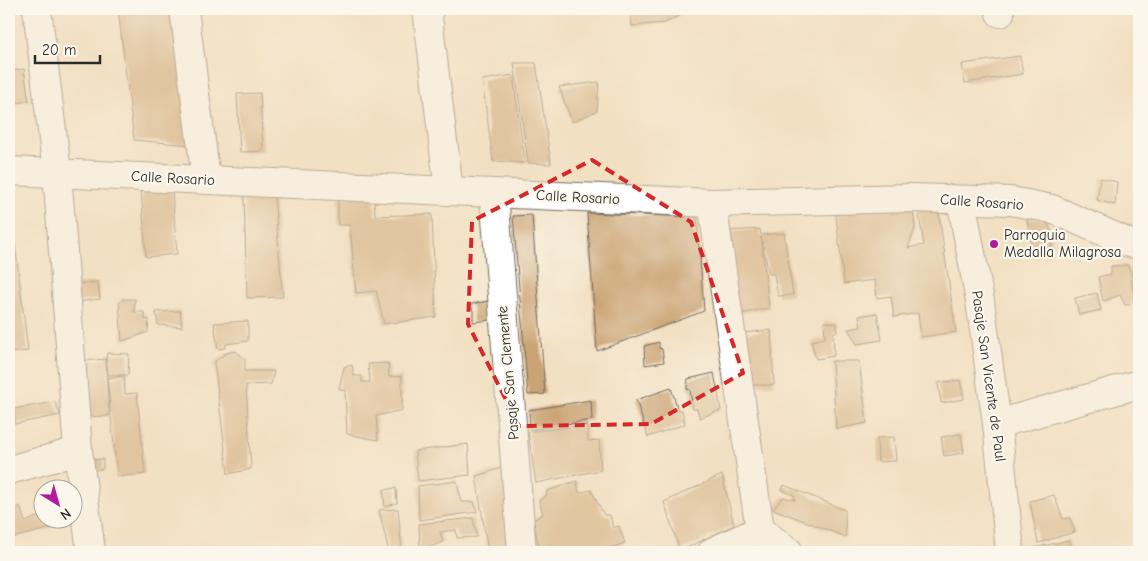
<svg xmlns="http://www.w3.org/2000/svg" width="1148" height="561" font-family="'Comic Neue',sans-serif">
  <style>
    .building { fill: #cba475 }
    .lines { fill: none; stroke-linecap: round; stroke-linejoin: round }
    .minor-casing { stroke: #716a60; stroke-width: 30 }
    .minor { stroke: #fff; stroke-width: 28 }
    .marked { fill: none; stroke: #d62828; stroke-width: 4; stroke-dasharray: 10 6; stroke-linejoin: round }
    .poi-dot { fill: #b5179e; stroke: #fbf7ec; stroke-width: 2 }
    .labels { text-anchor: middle; stroke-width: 4.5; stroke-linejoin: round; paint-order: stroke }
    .street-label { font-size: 15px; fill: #2b2b2b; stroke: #fbf7ec }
    .poi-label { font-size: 15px; fill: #2b2b2b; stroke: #fbf7ec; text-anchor: start }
  </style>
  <rect width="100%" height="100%" fill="#fbf7ec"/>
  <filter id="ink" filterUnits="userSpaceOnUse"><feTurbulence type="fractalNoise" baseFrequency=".02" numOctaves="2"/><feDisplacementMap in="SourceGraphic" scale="10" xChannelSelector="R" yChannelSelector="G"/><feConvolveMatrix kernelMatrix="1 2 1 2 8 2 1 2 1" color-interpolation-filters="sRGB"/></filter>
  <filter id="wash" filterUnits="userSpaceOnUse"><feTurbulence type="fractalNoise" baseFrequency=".0096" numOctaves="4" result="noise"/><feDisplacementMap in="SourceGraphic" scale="20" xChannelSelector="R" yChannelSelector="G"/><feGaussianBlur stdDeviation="1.12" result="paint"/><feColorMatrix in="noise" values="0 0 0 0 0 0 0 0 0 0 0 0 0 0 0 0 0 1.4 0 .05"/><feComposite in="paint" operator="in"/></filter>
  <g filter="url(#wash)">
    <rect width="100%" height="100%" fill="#f2e0c2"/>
    <g id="blocks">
      <g class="building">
        <path d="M118 9H182L201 146 134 140Z"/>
        <path d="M631 9H679V16L665 23 632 26Z"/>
        <path d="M1020 56 1023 74 965 83 962 64Z"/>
        <path d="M514 63H536L551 164 528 163Z"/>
        <path d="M24 69 29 101 9 104V71Z"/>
        <path d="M513 75 525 163 493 161 482 80Z"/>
        <path d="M599 82 597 111 572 122 559 87Z"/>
        <path d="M260 93 263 151 240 152 237 94Z"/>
        <path d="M1100 178 1117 182 1115 205 1097 200Z"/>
        <path d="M141 189 172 191 177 254 146 257Z"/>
        <path d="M244 195H274L283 297 247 298Z"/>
        <path d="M374 196 375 216 432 214 436 317 384 324 376 291 356 293 350 225H338V198Z"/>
        <path d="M912 200 915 228 908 248 924 245 917 204 937 201 956 332 921 337 918 313 894 317 891 296 877 298 875 280 844 284 835 208Z"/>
        <path d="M587 213 697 217 704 311 597 351Z"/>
        <path d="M532 215 545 394 528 395 513 216Z"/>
        <path d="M1045 218 1052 232 1051 254 1033 257 1027 220Z"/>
        <path d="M9 226H13L28 351 9 353Z"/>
        <path d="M760 229 761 235 784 233 793 295 778 296 774 274H769L761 237 769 308 735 315 726 231Z"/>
        <path d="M1127 265 1131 272 1132 287 1136 301 1135 294H1139V304L1125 305 1120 295 1103 301 1098 277 1111 274V266Z"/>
        <path d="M98 282 100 299 77 302 75 284Z"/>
        <path d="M1097 293 1101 310 1079 315 1075 298Z"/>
        <path d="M123 299H135L134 312H144L145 320 149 319 148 332 122 341 119 303Z"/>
        <path d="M489 301V308L499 309 500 319 473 322V311L471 304Z"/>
        <path d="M180 311 182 327 158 325 156 312Z"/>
        <path d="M877 313 882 340 857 344 848 329 861 327 859 316Z"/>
        <path d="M248 321V341L226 344 225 348 218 349 214 323Z"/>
        <path d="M824 322 837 323V331L833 333 834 356 816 359 811 341 825 338Z"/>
        <path d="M771 330 774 385H751L744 333Z"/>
        <path d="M659 342V348L662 349 664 362 645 365 644 346Z"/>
        <path d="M236 351 245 359V371H274L271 384 246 385 251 469 228 474 214 362 226 353Z"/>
        <path d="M107 353 129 354 128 375H108L106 359 109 416 84 417 81 361 106 359Z"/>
        <path d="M832 361H859L867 423 836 429Z"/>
        <path d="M388 363 389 377 402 376V410L376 416 378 440 347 434 345 391 339 389 344 367 352 365 354 376H362V382H370L368 364Z"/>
        <path d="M714 373 721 410 700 418 697 409H693L690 390 687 389 688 379Z"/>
        <path d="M124 376 125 394 137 393 145 474 117 477 107 378Z"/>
        <path d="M960 380 964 399 941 403 938 383Z"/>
        <path d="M671 388 678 410H682L685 424 648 437 636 400Z"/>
        <path d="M591 400 592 420 530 430 529 410Z"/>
        <path d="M55 402 60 415 15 424 14 409Z"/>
        <path d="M587 425 588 441 599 440 601 470 536 483 528 432Z"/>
        <path d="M961 434 964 453 944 456 941 437Z"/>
        <path d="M894 437 896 461 878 462 877 438Z"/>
        <path d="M468 444 470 475 418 481 415 451Z"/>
        <path d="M103 459V469L91 470 90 460Z"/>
        <path d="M505 467 511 552H488L476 476Z"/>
        <path d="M722 475 734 525 680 551 664 502Z"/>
        <path d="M457 481 461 502H474L477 512 419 520 418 486Z"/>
        <path d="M577 481 579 493 591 490 604 515H610L613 528 619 526 625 543 598 552H540L533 520 543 514 539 501 546 496 547 491Z"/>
        <path d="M784 485 845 510 846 537 773 509 783 497 795 500 794 495 782 490Z"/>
        <path d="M396 488 397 503 385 507 383 490Z"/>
        <path d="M1054 495 1063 519 1070 518 1075 532 1038 543 1030 501Z"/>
        <path d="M20 506 25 522 42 515V518H72V523L12 538 9 527 10 515Z"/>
        <path d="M398 509 402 552H389L379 510Z"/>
        <path d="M473 518 477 537 457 538 456 530 440 532 443 542 420 551 419 524Z"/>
        <path d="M1069 540 1071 552H1035L1034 548Z"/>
      </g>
    </g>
  </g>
  <g filter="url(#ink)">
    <use href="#blocks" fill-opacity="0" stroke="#716a60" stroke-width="1"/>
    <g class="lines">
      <defs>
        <g id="minor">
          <path d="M37 9 57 172 78 451 91 552"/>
          <path d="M184 9 206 179"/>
          <path d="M427 9 449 191"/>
          <path d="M1000 13V9"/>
          <path d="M9 171 712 203 911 198 1011 201 1052 209 1129 243 1139 245"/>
          <path d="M494 193 522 552"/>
          <path d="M961 200 980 301 997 424 1010 552"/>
          <path d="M712 203 760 530"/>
          <path d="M997 424 1139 384"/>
          <path d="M9 470 78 451"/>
          <path d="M712 552 760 530 789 552"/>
        </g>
      </defs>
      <use href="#minor" class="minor-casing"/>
      <use href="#minor" class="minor"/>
    </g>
  </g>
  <path d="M0 0H1148V561H0ZM592 160 691 222 743 373 651 424 519 426 468 324 472 221Z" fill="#f2e0c2" fill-opacity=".55" fill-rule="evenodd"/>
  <path class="marked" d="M592 160 691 222 743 373 651 424 519 426 468 324 472 221Z"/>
  <circle class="poi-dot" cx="994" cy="244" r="5"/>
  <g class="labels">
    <g class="street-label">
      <text transform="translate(173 178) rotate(3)" y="5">Calle Rosario</text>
      <text transform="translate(578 197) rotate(3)" y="5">Calle Rosario</text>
      <text transform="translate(982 202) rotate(4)" y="5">Calle Rosario</text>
      <text transform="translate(508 373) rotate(-95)" y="5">Pasaje San Clemente</text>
      <text transform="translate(989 376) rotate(82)" y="5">Pasaje San Vicente de Paul</text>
    </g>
    <g class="poi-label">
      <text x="1004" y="240">Parroquia<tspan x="1004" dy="17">Medalla Milagrosa</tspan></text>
    </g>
  </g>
  <rect width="1148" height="561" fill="none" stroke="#fbf7ec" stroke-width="30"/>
  <g transform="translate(58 504) rotate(143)"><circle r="24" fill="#fbf7ec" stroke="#a8a59f"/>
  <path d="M0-4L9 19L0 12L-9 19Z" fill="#b5179e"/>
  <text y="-8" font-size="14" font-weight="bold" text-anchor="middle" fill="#2b2b2b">N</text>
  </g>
  <path d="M35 55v8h65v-8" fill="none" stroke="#2b2b2b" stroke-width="2.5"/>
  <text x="42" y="55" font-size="15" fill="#2b2b2b" stroke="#fbf7ec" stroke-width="4" paint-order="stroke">20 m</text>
</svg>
